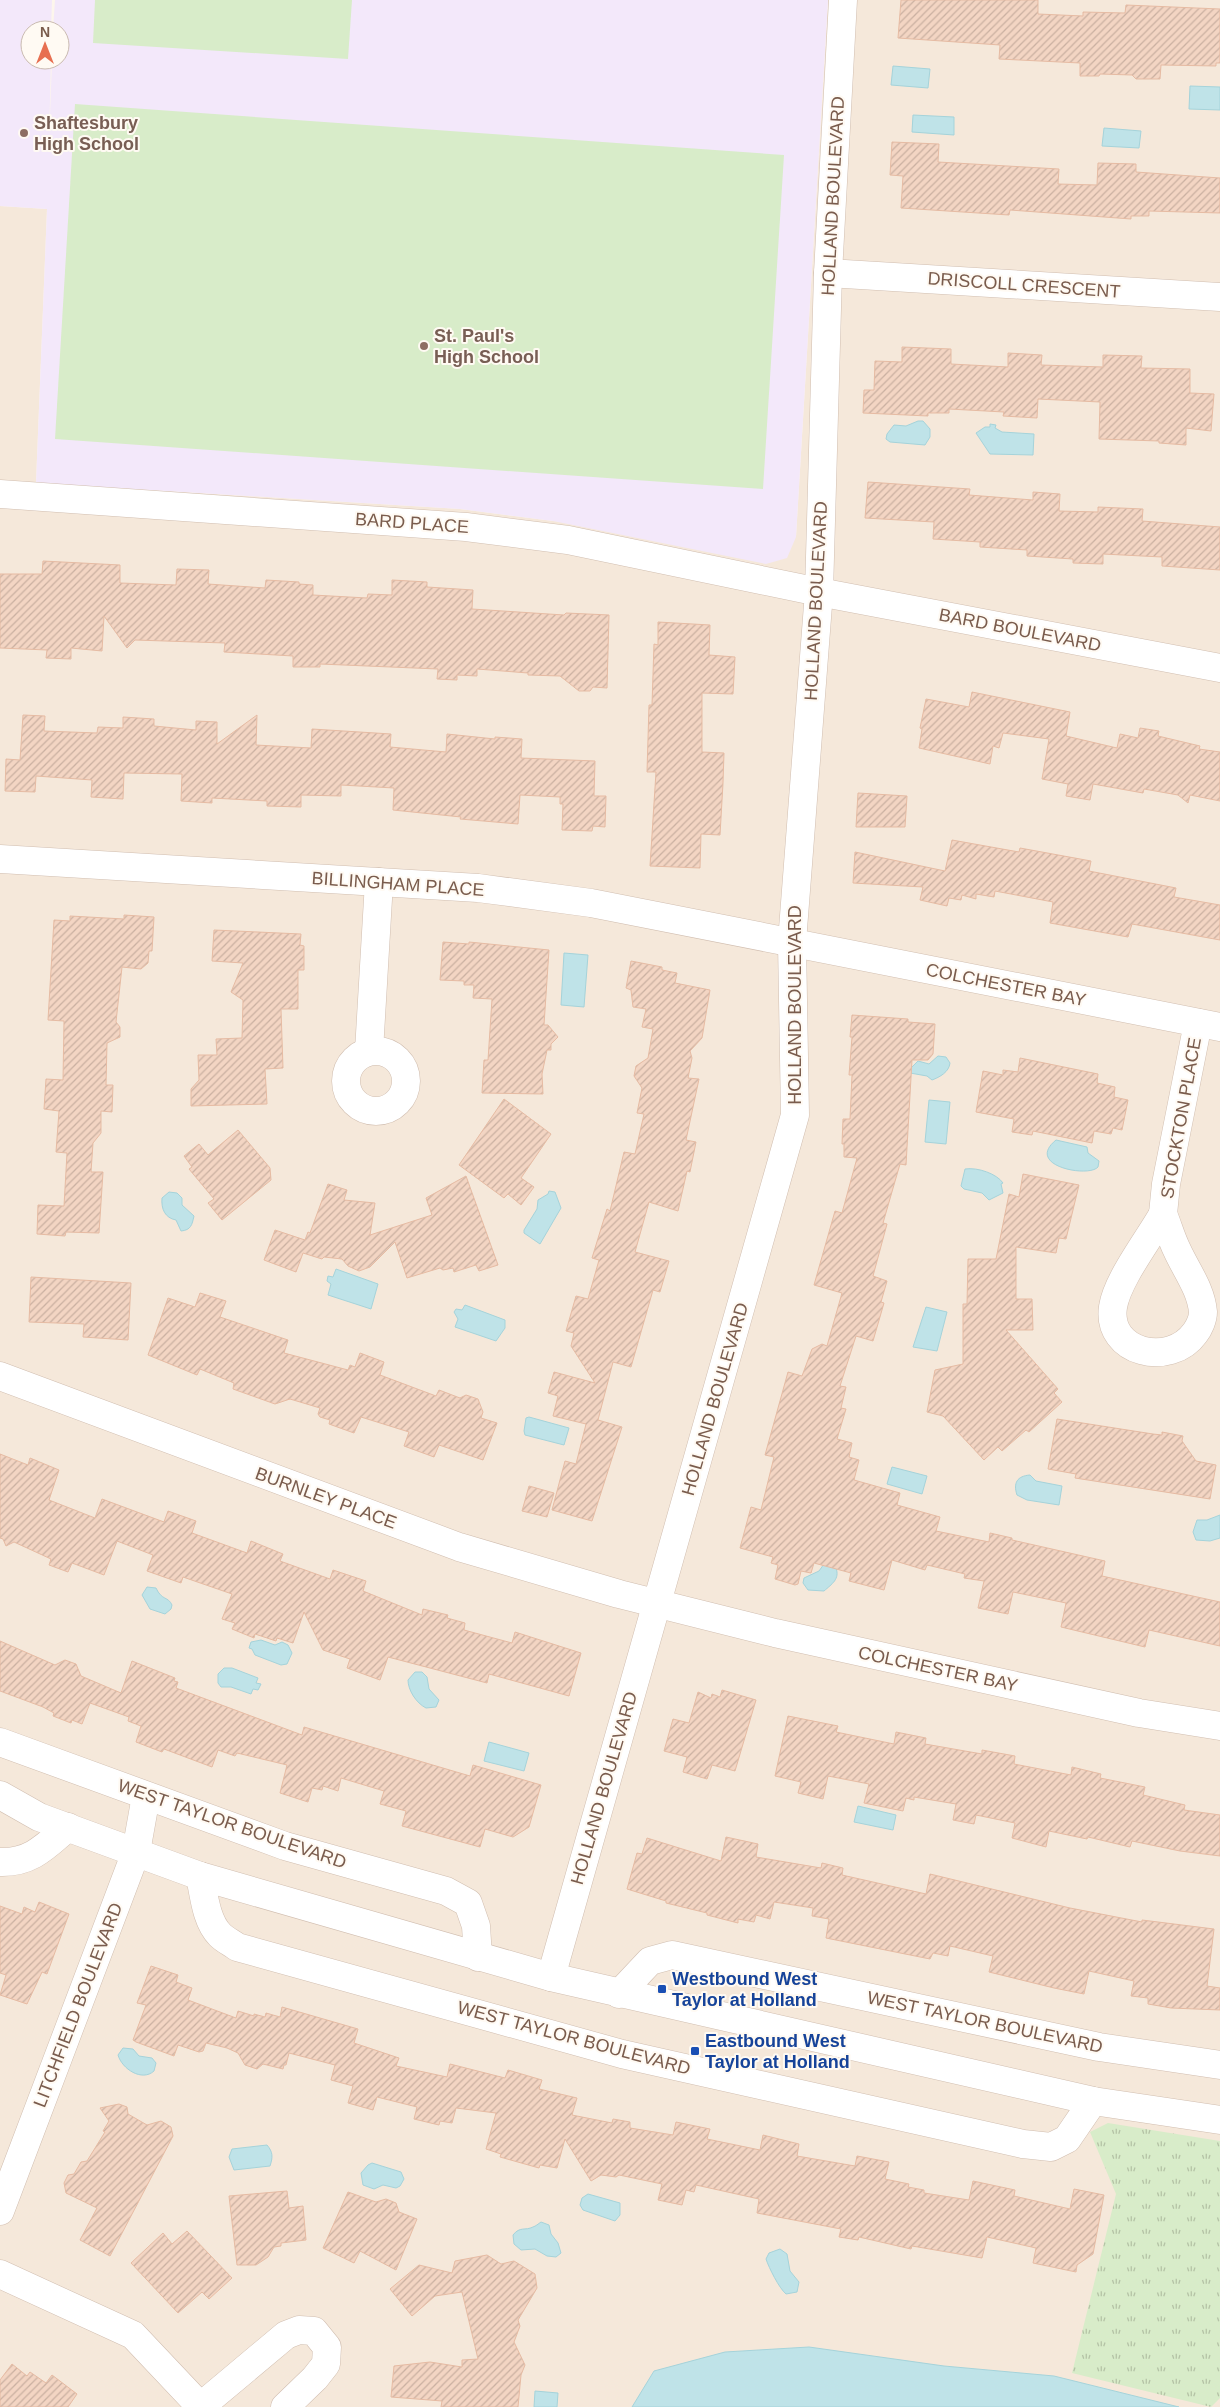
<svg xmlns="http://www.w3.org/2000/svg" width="1220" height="2407" font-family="Helvetica,sans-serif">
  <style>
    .residential { fill: #f5e8da }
    .education { fill: #f3e8fa }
    .park { fill: url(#park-tufts) }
    .pitch { fill: #d8ecc9 }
    .water { fill: #bfe3e8; stroke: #a5d3da }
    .building { fill: url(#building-hatch); stroke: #e6bba3 }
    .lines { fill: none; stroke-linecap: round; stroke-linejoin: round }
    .minor-casing { stroke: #d1beb0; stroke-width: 29 }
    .minor { stroke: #fff; stroke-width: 28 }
    .education-dot { fill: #8d6e63; stroke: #fffaf3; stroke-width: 2 }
    .transit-dot { fill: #1a4fb4; stroke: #fffaf3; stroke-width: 2 }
    .labels { text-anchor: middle; stroke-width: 4; stroke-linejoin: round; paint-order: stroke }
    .education-label { font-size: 18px; font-weight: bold; fill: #785e54; stroke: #fffaf3; text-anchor: start }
    .street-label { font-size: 18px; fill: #7a5c4d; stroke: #fffaf3 }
    .transit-label { font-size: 18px; font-weight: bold; fill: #164399; stroke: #fffaf3; text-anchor: start }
  </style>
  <defs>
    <pattern id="park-tufts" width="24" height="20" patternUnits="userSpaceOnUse" patternTransform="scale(1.25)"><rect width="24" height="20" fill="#d8ecc9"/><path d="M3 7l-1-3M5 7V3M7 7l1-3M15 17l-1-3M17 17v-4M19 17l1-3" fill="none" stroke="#b4c2a5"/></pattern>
    <pattern id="building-hatch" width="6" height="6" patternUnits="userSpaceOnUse" patternTransform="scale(1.25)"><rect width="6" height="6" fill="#f3d5c3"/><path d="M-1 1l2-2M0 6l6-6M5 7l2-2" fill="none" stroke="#cab0a1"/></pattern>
  </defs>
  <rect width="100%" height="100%" fill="#fdf6ec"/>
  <path class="residential" d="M828 0H1220V2407H0V206L47 209 36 483 460 509 553 521 796 537Z"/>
  <path class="education" d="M0 0H52L51 30H30V60H51L49 141 52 60H60V30H53L55 0H828L796 537 787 558 766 564 553 521 460 509 36 483 47 209 0 206Z"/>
  <path class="park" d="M1108 2123 1220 2141V2398L1211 2407 1072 2373 1116 2194 1090 2132Z"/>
  <g class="pitch">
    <path d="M95 0H352L348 59 93 43Z"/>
    <path d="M75 104 784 155 763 489 55 439Z"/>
  </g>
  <g class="water">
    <path d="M893 66 930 69 928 88 891 85Z"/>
    <path d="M1190 86 1220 87V110L1189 109Z"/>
    <path d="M913 115 954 117V135L912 132Z"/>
    <path d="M1104 128 1141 131 1139 148 1102 146Z"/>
    <path d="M918 421H923L930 429V437L925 445 890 442 886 439 887 434 894 425 906 426Z"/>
    <path d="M990 424 996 425 995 428 1002 432 1034 434 1033 455 990 454 976 433 985 427H990Z"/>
    <path d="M564 953 588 955 584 1007 561 1005Z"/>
    <path d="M938 1056 946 1057 950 1063C949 1072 940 1077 932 1080L927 1076 910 1073 909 1070 918 1061 929 1064Z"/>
    <path d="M929 1100 950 1102 946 1144 925 1142Z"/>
    <path d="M1056 1140 1087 1147 1088 1153 1099 1161 1098 1167C1089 1178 1024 1166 1056 1140Z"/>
    <path d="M965 1169C978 1167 997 1174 1003 1183L1001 1184 1003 1193 989 1200 982 1193 964 1189 961 1186Z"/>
    <path d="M549 1191 555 1192 561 1208 540 1244 524 1233V1230L537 1209 538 1200 548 1194Z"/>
    <path d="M169 1192 177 1193 182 1198V1205L194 1216C192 1225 191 1230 181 1231L176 1220C165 1218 161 1209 162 1198Z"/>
    <path d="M336 1269 378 1284 371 1309 328 1295 331 1284 327 1281 328 1276 333 1277Z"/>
    <path d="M465 1305 505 1320V1328L496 1341 455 1327 458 1319 454 1312 456 1309 462 1310Z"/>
    <path d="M926 1307 947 1312 937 1351 913 1347Z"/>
    <path d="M529 1417 569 1428 564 1445 525 1435 524 1431 526 1418Z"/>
    <path d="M892 1467 927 1476 922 1494 887 1484Z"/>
    <path d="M1030 1475 1036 1481 1062 1486 1059 1505 1027 1500 1017 1495C1013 1483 1017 1476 1030 1475Z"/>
    <path d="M1220 1515V1538L1210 1541 1196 1540 1193 1532 1197 1520H1207Z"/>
    <path d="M824 1564 836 1568C840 1579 832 1584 824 1591L808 1590 803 1583 804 1578 819 1571Z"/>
    <path d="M147 1587 156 1588C162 1601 168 1596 172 1605L171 1609 165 1614 150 1609 142 1595Z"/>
    <path d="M261 1640 275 1645 282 1642 288 1645 292 1653 287 1664 281 1665 255 1655 252 1649 249 1648 251 1642Z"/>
    <path d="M224 1668H232L258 1678 256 1683 261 1684 258 1690 253 1689 251 1694 231 1687H221L218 1683V1674Z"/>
    <path d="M415 1672H422L427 1677 429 1689 439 1700 436 1707 426 1708C416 1703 408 1690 408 1680Z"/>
    <path d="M489 1742 529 1753 524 1771 484 1761Z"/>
    <path d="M858 1806 896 1815 893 1830 854 1822Z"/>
    <path d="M123 2048 133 2049 139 2056 152 2058 156 2063 154 2071C142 2082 122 2069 118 2055Z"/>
    <path d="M267 2145C273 2152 273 2157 270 2166L234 2170 229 2157 232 2149Z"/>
    <path d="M372 2163 401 2172 404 2179 400 2186 396 2188 383 2185 374 2189 363 2185 361 2173 368 2165Z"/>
    <path d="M588 2194 620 2203V2215L615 2221 583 2210 580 2205 582 2198Z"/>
    <path d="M541 2222 549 2225 551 2234 558 2243 561 2253 556 2257 547 2256 535 2249 521 2250 514 2244 513 2235C520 2226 525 2231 533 2227 536 2226 538 2224 541 2222Z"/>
    <path d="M780 2249 787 2254 790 2271 799 2282 797 2292 786 2294C779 2288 769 2268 766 2259L769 2253Z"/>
    <path d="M809 2347 944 2366 1054 2376 1179 2407H632L654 2371 725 2352Z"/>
    <path d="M535 2391 558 2393 557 2407H534Z"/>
  </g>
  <g class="building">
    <path d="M901 0H1038V14L1083 16V12L1125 13 1126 5 1220 9V63H1216V66L1161 65 1160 79H1136L1132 75 1100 74 1099 76H1080V63L999 59 1000 45 898 38Z"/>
    <path d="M892 142 939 144 938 162 1059 169 1058 184 1097 185 1098 163 1136 164V172L1220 178V213L1149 211V216H1131V219L1010 210 1009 215 901 208 903 176 890 175Z"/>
    <path d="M902 347 951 349V364L1008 367V353L1042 355 1041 365 1103 367V355L1142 356 1141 368 1190 369V393L1214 394 1211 431 1186 428V445L1159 443V441L1099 439 1100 402 1038 399 1037 418 1003 416 1004 412 949 409V413H928V416L863 413 864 390H874L875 361 902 362Z"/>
    <path d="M868 482 970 489 969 495 1033 500V492L1060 494 1059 511 1098 512V507L1143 509 1142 521 1220 527V570L1162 566V557L1103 554V564L1073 563V559L1027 556V550L980 547V542L933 539 934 522 865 518Z"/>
    <path d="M43 561 120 565V583L176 585 177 569 209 570 208 584 265 588 266 580 299 582V584L313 585V595L367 598 368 594 392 595V580L427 582V587L473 590 472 609 564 615 566 613 609 615 607 688 593 687 590 691H579L560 676 528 675V673L477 669V676L457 675V680L437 679 438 669 320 664V667H293V656L224 652 225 643 135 640 127 648 104 616 102 651 71 648V659L46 658 47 650 0 648V574H42Z"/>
    <path d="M658 622 710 625 709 655 735 657 733 694 702 693V752L724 753 723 783 720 835 701 834 700 868 650 866 656 772H647L649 705H652L654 644 658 645Z"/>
    <path d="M972 692 1070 712 1066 736 1117 748 1120 734 1138 738 1140 728 1159 731 1158 736 1200 746 1199 749 1220 752V801L1190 795 1188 803 1178 795 1144 789 1143 793 1093 784 1090 800 1066 796 1068 784 1042 779 1049 739 1003 733 999 748 993 746 990 764 919 748 922 729 920 728 926 699 969 707Z"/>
    <path d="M23 715 45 716 44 731 97 733 98 727 123 728V717L154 719V726L196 730V721L217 722V744L257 715 256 745 311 748 312 729 391 734 390 747 446 752 447 734 495 739V737L522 739 521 758 595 761 594 796H606L605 827 593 826 592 831 562 830 563 804H560V797L520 795 518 824 460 819 461 817 393 810 394 788 341 785V796L301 795V807L267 806V801L212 798V803L181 801 182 774 124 773 123 799 91 797 92 780 36 776 35 792 5 791 6 759 20 760Z"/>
    <path d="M858 793 907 796 905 827H856Z"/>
    <path d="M952 840 1019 852 1020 848 1091 861 1089 871 1176 888 1174 897 1220 905V940L1132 924 1128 937 1050 923 1053 902 995 891 994 897 976 894V899L962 895 961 900 949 898 947 906 920 900 923 887 853 883 855 852 945 871Z"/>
    <path d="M124 915 154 917 152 951H149L148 963 141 969 122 967 116 1022 120 1027V1037L107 1043 106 1085H113L112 1112 101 1111V1133L93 1143 91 1172H103L99 1233 66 1232 65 1236 37 1234 38 1205 64 1206 67 1153 56 1152 59 1111 44 1109 46 1079 63 1080 64 1021 48 1020 54 920 70 921V916L124 919Z"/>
    <path d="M214 930 301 934 300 945 304 946V970H298V1009H281L283 1068 265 1069 267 1104 191 1106V1089L199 1080 198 1055H217L216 1039 242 1038 243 1000 231 992 243 963 212 961Z"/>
    <path d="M443 942 469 944V942L549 950 544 1025H548L558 1037 551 1044V1050H547L542 1074 543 1094 482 1093 484 1060H488L492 999 473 998 474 985H464V981L440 980Z"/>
    <path d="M631 961 662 967V970L677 973 675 983 710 990 702 1038 690 1051 692 1058 688 1078 699 1079 686 1140 696 1142 690 1172 687 1171 678 1211 649 1202 635 1252 669 1261 660 1292 653 1290 631 1367 613 1362 598 1420 622 1427 592 1521 552 1510 565 1461 576 1464 586 1424 553 1416 558 1396 548 1393 554 1372 595 1383 571 1346 574 1333 566 1331 576 1296 588 1299 599 1260 592 1258 607 1209 610 1211 624 1152 635 1154 644 1114 637 1113 642 1088 634 1076 636 1066 648 1058 653 1029 642 1027 646 1009 633 1007 631 990 626 988Z"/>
    <path d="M852 1015 908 1019V1022L935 1024 933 1054 928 1060H912L906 1165 900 1164 883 1223 887 1224 873 1276 887 1281 881 1302 884 1303 873 1341 856 1336 840 1386 846 1387 841 1408 846 1409 837 1439 852 1443 849 1457 859 1460 854 1480 900 1493 897 1505 940 1517 936 1531 989 1542 990 1533 1012 1538V1540L1105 1561 1102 1576 1220 1602V1646L1149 1630 1145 1647 1061 1627 1066 1603 1013 1592 1008 1614 978 1608 984 1581 964 1578 965 1574 927 1565 925 1570 892 1560 884 1590 849 1581 851 1573 814 1563 811 1573 801 1571 798 1584 795 1585 775 1579 778 1565 771 1563 773 1557 740 1548 751 1507 761 1510 774 1457 765 1455 788 1372 802 1376 812 1349 822 1344 827 1346 842 1293 814 1285 835 1211 842 1213 857 1158 844 1157V1144H842L843 1119H850L852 1075H849L852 1037H850Z"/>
    <path d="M1020 1058 1098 1074 1097 1083 1115 1087 1114 1097 1128 1100 1122 1130 1113 1128 1111 1134 1094 1131 1092 1143 1033 1131 1032 1135 1012 1132 1014 1119 976 1112 983 1071 1003 1075V1070L1018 1072Z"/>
    <path d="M504 1099 551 1134 521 1178 534 1187 521 1205 508 1194 504 1198 459 1165Z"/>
    <path d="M238 1130 270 1168 271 1180 222 1220 208 1203 214 1199 189 1169 192 1167 184 1156 199 1144 208 1155Z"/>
    <path d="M1023 1174 1079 1185 1066 1239 1059 1238 1056 1253 1016 1247V1299H1032L1033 1330H1006L1058 1389 1054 1393 1062 1402 1029 1432 1026 1430 1002 1451 998 1447 984 1460 943 1416 927 1412 935 1370 963 1364V1304H967L968 1259H996L1009 1194 1019 1197Z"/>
    <path d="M466 1176 498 1265 479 1271 476 1265 454 1272 453 1268 443 1270 440 1268 407 1278 395 1242 370 1267 359 1271 348 1266 342 1259 324 1257 322 1259 303 1253 296 1272 264 1260 275 1230 305 1240 308 1232 310 1233 328 1184 347 1190 344 1200 375 1203 370 1235 432 1215 426 1198Z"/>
    <path d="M31 1277 131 1283 128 1340 83 1337 84 1324 29 1322Z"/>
    <path d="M200 1293 226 1301 220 1317 288 1340 284 1353 348 1370 350 1365 355 1367 360 1353 384 1362 380 1375 436 1396 439 1390 460 1398 466 1395 478 1399 483 1412 481 1418 497 1423 483 1460 439 1445 434 1457 404 1446 409 1432 361 1417 354 1433 329 1424 330 1420 320 1417 318 1414 320 1408 290 1399 275 1404 233 1389 234 1383 200 1369 197 1375 148 1355 168 1298 195 1307Z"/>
    <path d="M1057 1419 1153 1434 1162 1435V1432L1183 1436 1182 1441 1196 1461 1216 1465 1210 1499 1075 1478 1076 1474 1048 1469Z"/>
    <path d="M0 1454 28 1465 30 1458 59 1470 49 1500 95 1518 102 1499 164 1522 168 1511 196 1521 192 1533 247 1553 251 1541 283 1554 280 1561 330 1579 333 1570 366 1581 363 1591 422 1615 423 1609 448 1615 447 1618 465 1623 464 1630 512 1643 515 1632 581 1653 569 1696 489 1674 487 1683 388 1657 380 1680 347 1668 350 1659 323 1650 304 1612 293 1643 277 1638 276 1641 255 1634 254 1638 232 1629 235 1623 222 1619 232 1594 183 1577 181 1583 147 1571 153 1555 117 1541 104 1575 72 1563 68 1572 49 1565 51 1559 14 1542 6 1546 3 1539 0 1538Z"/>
    <path d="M529 1486 554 1493 547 1517 522 1511Z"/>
    <path d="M0 1641 55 1665 65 1660 76 1664 81 1676 121 1693 132 1661 175 1678 174 1681 178 1682 176 1688 302 1735 304 1727 470 1776 473 1765 541 1785 529 1827 513 1837 485 1829 480 1847 402 1826 406 1811 380 1804 384 1791 341 1778 338 1791 323 1786 322 1790 312 1788 308 1802 280 1793 287 1765 237 1753 235 1756 218 1750 212 1767 164 1749 162 1752 136 1742 141 1726 128 1721 129 1717 90 1703 82 1724 72 1720 71 1723 53 1716 54 1713 43 1707 0 1691Z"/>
    <path d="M722 1690 756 1700 735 1771 712 1765 707 1779 683 1772 687 1757 664 1751 673 1719 689 1723 698 1692 711 1698 712 1694 720 1697Z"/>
    <path d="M788 1716 838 1726 836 1732 894 1744 896 1732 926 1738 925 1744 982 1754V1750L1015 1756 1014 1764 1071 1775 1072 1767 1101 1774 1100 1778 1145 1787 1143 1795 1185 1805 1184 1810 1220 1815V1856L1180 1851 1132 1841 1130 1847 1088 1837 1087 1839 1049 1831 1046 1847 1012 1838 1015 1823 976 1815 974 1824 953 1820 956 1804 914 1797V1800L906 1798 903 1811 864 1803 869 1784 828 1776 823 1799 798 1793 801 1782 775 1776Z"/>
    <path d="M726 1837 758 1844 756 1857 821 1868 822 1863 843 1868 842 1875 926 1894 930 1874 1070 1908 1142 1922V1920L1214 1929 1207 1986 1220 1988V2010L1171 2008 1148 2004V1998L1131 1996 1134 1981 1089 1971 1084 1994 1054 1988 989 1972 993 1956 950 1946 948 1956 933 1953 930 1959 826 1938 829 1919 812 1916 813 1908 774 1902 770 1919 756 1915 754 1922 738 1919V1923L707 1915V1913L666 1903V1901L627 1889 637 1853 642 1854 647 1838 721 1861Z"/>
    <path d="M39 1902 69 1914 47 1974 42 1972 27 2004 0 1995 6 1975 0 1973V1906L22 1914 24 1907 35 1912Z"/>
    <path d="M151 1966 178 1975 176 1982 192 1988 188 2000 236 2018 238 2011 254 2016V2014L265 2017 266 2013 280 2017 282 2007 358 2029 354 2043 399 2058 396 2066 447 2077 450 2064 505 2078 508 2070 542 2080 539 2089 577 2098 572 2115 612 2123 613 2119 630 2122V2128L673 2135 676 2122 710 2129 707 2139 760 2150 763 2135 799 2144 797 2156 855 2166 857 2156 889 2162 885 2179 909 2184 908 2187 924 2190V2193L969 2200 973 2181 1015 2190 1014 2196 1070 2209 1074 2189 1104 2195 1093 2254 1077 2265 1076 2272 1033 2263 1036 2248 987 2237 982 2258 912 2246 911 2249 859 2237 858 2240 839 2237 841 2229 757 2213 759 2199 696 2185 694 2192 686 2190 682 2205 658 2200 662 2184 619 2175 616 2177 601 2175 591 2181 565 2139 557 2168 540 2165 539 2168 500 2157 501 2154 486 2149 496 2113 456 2108 452 2123 440 2121 439 2125 414 2119 417 2107 377 2097 373 2110 348 2103 353 2086 331 2080 335 2065 289 2053 286 2065H284L283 2069 263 2064 257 2069 245 2065 238 2053 227 2048 206 2043 203 2051 199 2052 178 2045 174 2056 136 2042 133 2040 146 2005 137 2003Z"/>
    <path d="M119 2104 127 2107 128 2114 147 2125 161 2121 171 2127 173 2136 110 2256 80 2240 97 2208 66 2193 64 2183 68 2175 74 2174 81 2162 87 2161 105 2132 103 2131 109 2121 100 2108Z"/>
    <path d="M287 2191 289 2208 303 2206 306 2240 281 2243V2246L274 2247 268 2257 256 2265H237L229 2196Z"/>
    <path d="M348 2192 376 2202 386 2199 396 2203 399 2212 417 2219 396 2270 360 2251 354 2263 323 2248Z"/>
    <path d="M187 2231 232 2278 209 2299 202 2292 178 2313 131 2263 163 2233 172 2244Z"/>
    <path d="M487 2255 501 2264 514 2261 535 2274 537 2288 518 2320 520 2326 514 2342 525 2365 521 2375 518 2407H441L442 2401 391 2397 394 2366 430 2362 462 2367V2360L478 2359 462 2292 435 2296 412 2316 390 2289 419 2265 452 2273 455 2261Z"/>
    <path d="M12 2364 27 2376 30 2372 46 2383 52 2375 77 2394 68 2407H0V2380Z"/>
  </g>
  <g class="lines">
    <defs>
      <g id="minor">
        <path d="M828 273 1220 297"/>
        <path d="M0 494 466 527 568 540 819 592 1220 668"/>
        <path d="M0 859 478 888 591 903 1220 1027"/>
        <circle cx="376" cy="1081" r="30"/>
        <path d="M369 1051 379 882"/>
        <path d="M1163 1214C1168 1226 1171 1238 1177 1250 1186 1270 1201 1289 1203 1312 1203 1319 1199 1328 1195 1333 1170 1368 1106 1353 1113 1307 1117 1280 1149 1239 1163 1214Z"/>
        <path d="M1163 1214 1166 1184 1198 1023"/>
        <path d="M0 1376 459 1547 619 1594 775 1633 1139 1713 1220 1726"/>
        <path d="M0 1742 285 1846 446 1891 468 1903 476 1926 478 1957"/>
        <path d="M0 1795 39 1817 200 1876 551 1977 1093 2101 1220 2120"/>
        <path d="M0 1862C31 1863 46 1846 68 1827"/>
        <path d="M200 1876C204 1895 206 1921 220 1935 225 1940 232 1943 237 1947L622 2054 1023 2144 1051 2147 1067 2139 1093 2101"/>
        <path d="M551 1977 795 1115 792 942 819 592 828 273 843 0"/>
        <path d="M619 1994 650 1961 672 1955 1099 2047 1220 2065"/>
        <path d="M0 2211 136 1852 146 1796"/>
        <path d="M0 2274 133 2335 201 2407"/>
        <path d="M200 2407 286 2335 299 2330 314 2331 327 2347 326 2364 315 2378 285 2407"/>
      </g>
    </defs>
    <use href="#minor" class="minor-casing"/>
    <use href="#minor" class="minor"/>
  </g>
  <g class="education-dot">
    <circle cx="24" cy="133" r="5"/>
    <circle cx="424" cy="346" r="5"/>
  </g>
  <g class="transit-dot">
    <rect x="657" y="1984" width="10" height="10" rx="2.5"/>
    <rect x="690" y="2046" width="10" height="10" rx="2.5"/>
  </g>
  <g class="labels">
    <g class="education-label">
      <text x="34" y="129">Shaftesbury<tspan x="34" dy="21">High School</tspan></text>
      <text x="434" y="342">St. Paul's<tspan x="434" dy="21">High School</tspan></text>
    </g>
    <g class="street-label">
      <text transform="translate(833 196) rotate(-87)" y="6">HOLLAND BOULEVARD</text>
      <text transform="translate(1024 285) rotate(4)" y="6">DRISCOLL CRESCENT</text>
      <text transform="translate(412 523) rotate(4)" y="6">BARD PLACE</text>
      <text transform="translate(816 601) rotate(-87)" y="6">HOLLAND BOULEVARD</text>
      <text transform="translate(1020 630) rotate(11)" y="6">BARD BOULEVARD</text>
      <text transform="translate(398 884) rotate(4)" y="6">BILLINGHAM PLACE</text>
      <text transform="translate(1006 985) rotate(11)" y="6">COLCHESTER BAY</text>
      <text transform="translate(795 1005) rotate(-90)" y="6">HOLLAND BOULEVARD</text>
      <text transform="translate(1181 1118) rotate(-80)" y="6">STOCKTON PLACE</text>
      <text transform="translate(715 1399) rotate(-74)" y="6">HOLLAND BOULEVARD</text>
      <text transform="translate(326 1498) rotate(20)" y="6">BURNLEY PLACE</text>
      <text transform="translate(938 1669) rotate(12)" y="6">COLCHESTER BAY</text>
      <text transform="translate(604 1788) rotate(-74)" y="6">HOLLAND BOULEVARD</text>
      <text transform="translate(232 1824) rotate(19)" y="6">WEST TAYLOR BOULEVARD</text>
      <text transform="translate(78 2005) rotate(-69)" y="6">LITCHFIELD BOULEVARD</text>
      <text transform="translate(985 2022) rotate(12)" y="6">WEST TAYLOR BOULEVARD</text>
      <text transform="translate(574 2038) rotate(15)" y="6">WEST TAYLOR BOULEVARD</text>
    </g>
    <g class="transit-label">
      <text x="672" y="1985">Westbound West<tspan x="672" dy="21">Taylor at Holland</tspan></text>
      <text x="705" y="2047">Eastbound West<tspan x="705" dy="21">Taylor at Holland</tspan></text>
    </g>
  </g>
  <g transform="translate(45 45)"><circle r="24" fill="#fffaf3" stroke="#cabbb1"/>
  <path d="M0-4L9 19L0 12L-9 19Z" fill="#e76f51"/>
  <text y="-8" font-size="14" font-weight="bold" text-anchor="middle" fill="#7a5c4d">N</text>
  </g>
</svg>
